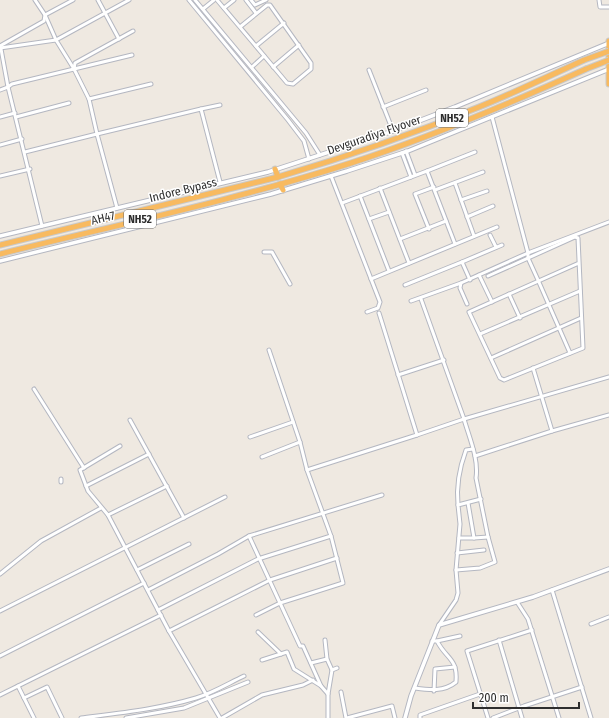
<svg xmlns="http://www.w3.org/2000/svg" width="609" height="718" font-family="'Fira Sans Condensed',sans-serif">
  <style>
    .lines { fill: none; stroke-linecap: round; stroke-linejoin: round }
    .minor-casing { stroke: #b4b7c1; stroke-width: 5 }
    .tertiary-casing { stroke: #b4b7c1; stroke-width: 5.5 }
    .trunk-casing { stroke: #c9c9c9; stroke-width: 7 }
    .minor { stroke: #fff; stroke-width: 3 }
    .tertiary { stroke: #fff; stroke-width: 3.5 }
    .trunk { stroke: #f8ba60; stroke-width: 5 }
    .trunk-bridge-casing { stroke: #c9c9c9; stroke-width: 7; stroke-linecap: butt }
    .trunk-bridge { stroke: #f8ba60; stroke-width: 5 }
    .labels { text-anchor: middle; stroke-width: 3; stroke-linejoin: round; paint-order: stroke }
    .shield { fill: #fff; stroke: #6d6d6d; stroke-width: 1 }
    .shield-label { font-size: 11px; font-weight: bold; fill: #2e2e2e }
    .street-label { font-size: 12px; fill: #2e2e2e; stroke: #fff }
  </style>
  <rect width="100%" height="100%" fill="#efe9e1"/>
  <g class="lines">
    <defs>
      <g id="minor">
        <path d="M73 0 45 15 56 40 129 0"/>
        <path d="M98 0 119 39"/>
        <path d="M189 0 288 120 304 141 309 159"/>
        <path d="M195 0 306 133 320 155"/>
        <path d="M217 0 287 83 293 84 311 69V63L270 5H267L240 27"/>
        <path d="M246 0 256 13"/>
        <path d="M251 0 255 5 266 0"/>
        <path d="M599 0 600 7H609"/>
        <path d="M224 8 234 0"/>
        <path d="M203 9 214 0"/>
        <path d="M0 46 44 21 45 15 35 0"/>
        <path d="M256 46 284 23"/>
        <path d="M0 48 56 40 74 69"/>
        <path d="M1 49 8 87 12 84 74 69 75 63 133 31"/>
        <path d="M132 55 74 69 89 99 151 84"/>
        <path d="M252 67 264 56"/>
        <path d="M273 67 299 45"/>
        <path d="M369 70 393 131"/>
        <path d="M0 90 8 87 42 226"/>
        <path d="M89 99 97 134 201 109 220 182"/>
        <path d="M383 107 426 90"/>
        <path d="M201 109 220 105"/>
        <path d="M0 117 15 113"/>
        <path d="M16 117 69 103"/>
        <path d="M492 117 528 253 609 222"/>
        <path d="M0 145 22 139"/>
        <path d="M406 151 415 175"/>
        <path d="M25 152 97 134 117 208"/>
        <path d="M402 153 411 177"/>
        <path d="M427 171 475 152"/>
        <path d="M0 176 30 169"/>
        <path d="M331 176 380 302 378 308 367 312"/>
        <path d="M455 183 474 236"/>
        <path d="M380 188 409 263"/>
        <path d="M435 190 483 172"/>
        <path d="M360 196 389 271"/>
        <path d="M461 200 487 191"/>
        <path d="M342 203 427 171 455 244"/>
        <path d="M467 217 493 206"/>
        <path d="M369 219 389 212"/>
        <path d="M429 229 415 194 434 187"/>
        <path d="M490 235 496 247"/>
        <path d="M400 239 446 221"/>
        <path d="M264 252H272L290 284"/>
        <path d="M462 262 502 245"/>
        <path d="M479 275 492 302"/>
        <path d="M488 276 575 237 578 238 583 348 504 380 500 378 469 312 579 263"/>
        <path d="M371 279 497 227"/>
        <path d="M405 285 462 262 470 280"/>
        <path d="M509 294 520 318"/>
        <path d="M421 299 464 419 609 377"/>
        <path d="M411 301 461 283"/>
        <path d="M467 304 460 288 461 283 528 253V258L538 280 570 353"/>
        <path d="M480 334 580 291"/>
        <path d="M269 350 300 442 307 470"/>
        <path d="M491 358 581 318"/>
        <path d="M398 375 444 360"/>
        <path d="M34 389 84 468"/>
        <path d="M130 420 184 518"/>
        <path d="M552 431 609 415"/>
        <path d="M417 435 464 419C469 437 479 459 476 478L488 537 495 562 480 568 456 570"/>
        <path d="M250 437 293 422"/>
        <path d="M120 446 80 470 88 491 108 515 169 631"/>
        <path d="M475 456 552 431 533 368"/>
        <path d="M262 457 300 442"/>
        <path d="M61 482V479"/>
        <path d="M86 486 149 454"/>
        <path d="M468 503 474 538 488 537"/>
        <path d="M458 505C456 485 459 469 466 450L473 449"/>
        <path d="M108 515 167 486"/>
        <path d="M249 536 382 495"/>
        <path d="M459 538H474"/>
        <path d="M457 553 484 550"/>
        <path d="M137 570 189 544"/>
        <path d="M0 574 41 541 101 508"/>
        <path d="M148 590 218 554 249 536 280 603 256 615"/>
        <path d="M552 590 591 718"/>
        <path d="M517 602 528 619 559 718"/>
        <path d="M158 610 258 559 331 536 307 470 417 435 379 313"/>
        <path d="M0 611 225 497"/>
        <path d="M591 624 609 617"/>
        <path d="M439 625 456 600 458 593 456 570 460 524 458 505 481 499"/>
        <path d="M258 632 281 654"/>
        <path d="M325 640 327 659 332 670"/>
        <path d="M499 640 522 718"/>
        <path d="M437 641 460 636"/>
        <path d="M0 656 144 583"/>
        <path d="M262 660 287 652 294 669 321 686"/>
        <path d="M311 663 327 659"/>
        <path d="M415 688C429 690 444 692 456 682 458 658 446 659 437 641H432"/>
        <path d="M434 691 435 669 455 667"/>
        <path d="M341 692 346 718"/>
        <path d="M328 694 321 686 303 646H300L280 603 343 583 331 536"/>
        <path d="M0 695 18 686"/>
        <path d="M24 698 47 687 62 718"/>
        <path d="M34 718 18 686 161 615"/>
        <path d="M81 718C120 713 159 709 196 698 213 693 229 683 244 676"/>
        <path d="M126 718 184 708 248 682"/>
        <path d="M220 718 169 631 270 580 337 558"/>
        <path d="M222 718 262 695 303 685 313 680"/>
        <path d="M328 718V694L332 670 337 668"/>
        <path d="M347 718 392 706 395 718"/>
        <path d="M420 718V715L480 694"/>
        <path d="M488 718 467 651 532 630"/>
        <path d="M493 718 524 706 582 687"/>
      </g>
      <g id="tertiary">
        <path d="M0 236 268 172 326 153 393 131 455 107 609 43"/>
        <path d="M0 261 271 194 347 171 408 151 609 69"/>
        <path d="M405 718 411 696 439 625 533 597 609 569"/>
      </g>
      <g id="trunk">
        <path d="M609 41V84"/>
        <path d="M275 169 278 177"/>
        <path d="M280 184 283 190"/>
        <path d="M0 245 278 177C346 157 413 134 479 107 514 93 549 76 584 60"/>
        <path d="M0 254C117 225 236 200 351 163 431 137 509 104 586 69"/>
      </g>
    </defs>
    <use href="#minor" class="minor-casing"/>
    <use href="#tertiary" class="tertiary-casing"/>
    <use href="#trunk" class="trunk-casing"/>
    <use href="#minor" class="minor"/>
    <use href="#tertiary" class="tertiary"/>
    <use href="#trunk" class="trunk"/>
    <defs>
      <g id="trunk-bridge">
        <path d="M584 60 609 51"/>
        <path d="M586 69 609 60"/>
      </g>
    </defs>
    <use href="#trunk-bridge" class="trunk-bridge-casing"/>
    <use href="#trunk-bridge" class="trunk-bridge"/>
  </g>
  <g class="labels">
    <g class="shield">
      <rect x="436" y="109" width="32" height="18" rx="3"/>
      <rect x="124" y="210" width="32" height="18" rx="3"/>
    </g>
    <g class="shield-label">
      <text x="452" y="122">NH52</text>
      <text x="140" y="223">NH52</text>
    </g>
    <g class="street-label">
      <text transform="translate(374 135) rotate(-19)" y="4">Devguradiya Flyover</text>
      <text transform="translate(183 190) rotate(-14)" y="4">Indore Bypass</text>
      <text transform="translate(103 218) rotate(-14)" y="4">AH47</text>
    </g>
  </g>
  <path d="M473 702v6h106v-6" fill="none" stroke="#2e2e2e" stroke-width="2"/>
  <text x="479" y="702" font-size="12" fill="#2e2e2e" stroke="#ffffff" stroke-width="3" paint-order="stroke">200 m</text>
</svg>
